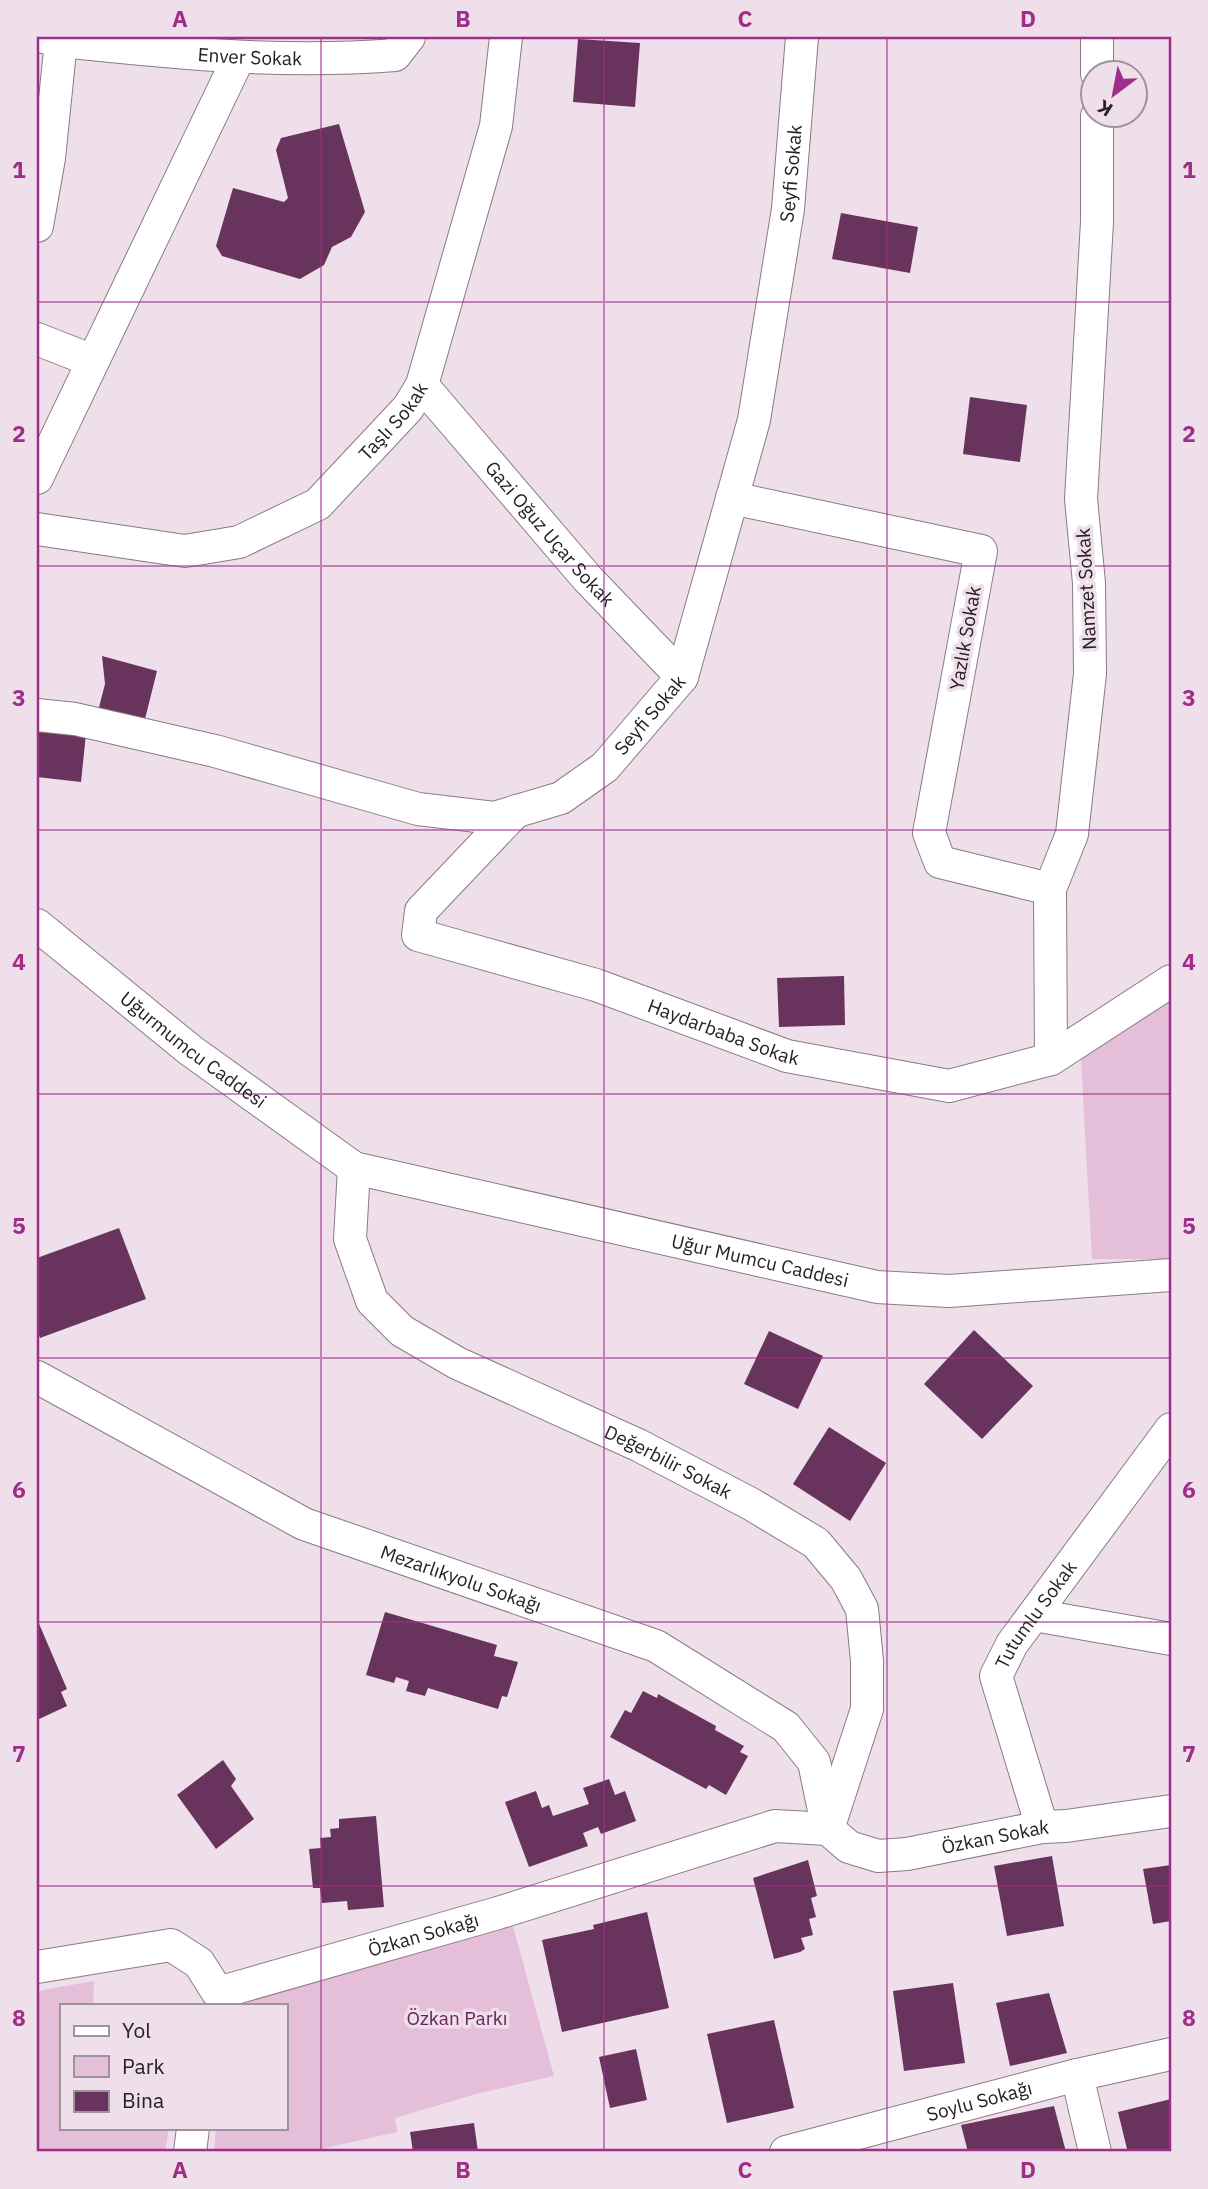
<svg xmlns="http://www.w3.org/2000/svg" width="1208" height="2189" font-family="'IBM Plex Sans',sans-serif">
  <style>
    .green { fill: #e5bed9 }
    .building { fill: #68335c }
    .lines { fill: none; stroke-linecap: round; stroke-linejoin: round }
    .minor-casing { stroke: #897b85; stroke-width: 34 }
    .minor { stroke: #fff; stroke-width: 32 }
    .grid { fill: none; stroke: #9f2d89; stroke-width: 2; stroke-opacity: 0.55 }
    .labels { text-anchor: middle; stroke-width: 7; stroke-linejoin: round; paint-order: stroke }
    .street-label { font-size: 19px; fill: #272125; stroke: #efdfea }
    .park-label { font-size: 19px; fill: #69225b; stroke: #efdfea }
    .neatline { fill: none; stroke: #9f2d89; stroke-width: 2.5 }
    .grid-label { font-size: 23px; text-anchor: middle; font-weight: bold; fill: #9f2d89 }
  </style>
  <rect width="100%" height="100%" fill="#efdfea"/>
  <g class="green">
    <path d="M1171 998V1259H1092L1081 1059Z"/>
    <path d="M511 1919 554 2076 476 2094 395 2118 397 2132 307 2152H214L216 2128H285V2005H239L242 2003Z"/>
    <path d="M94 1981 93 2005H61V2128H169L165 2152H37V1991Z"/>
  </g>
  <g class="building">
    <path d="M578 39 640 43 635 107 573 102Z"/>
    <path d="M339 124 365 212 351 237 332 247 324 265 300 279 222 256 216 246 233 188 284 202 288 198 276 150 281 138Z"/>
    <path d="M841 213 918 227 910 273 832 259Z"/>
    <path d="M970 397 1027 405 1020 462 963 454Z"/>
    <path d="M102 656 157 671 143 727 97 715 105 684Z"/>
    <path d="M37 728 86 734 81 782 37 777Z"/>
    <path d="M844 976 845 1025 779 1027 777 978Z"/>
    <path d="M119 1228 146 1299 40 1338 37 1330V1258Z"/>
    <path d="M974 1330 1033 1386 982 1439 924 1384Z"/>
    <path d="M769 1331 823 1356 798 1409 744 1384Z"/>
    <path d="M829 1427 886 1463 850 1521 793 1484Z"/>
    <path d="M385 1612 497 1645 494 1656 518 1662 507 1697 502 1696 498 1709 428 1688 425 1696 406 1691 409 1681 396 1677 394 1683 366 1675Z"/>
    <path d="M37 1619 67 1689 61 1692 67 1706 37 1720Z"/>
    <path d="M643 1691 657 1698 658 1694 716 1726 715 1730 744 1746 740 1752 748 1756 726 1795 709 1785 706 1789 610 1737 625 1710 631 1713Z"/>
    <path d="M223 1760 236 1779 231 1786 254 1819 216 1849 177 1795Z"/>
    <path d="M609 1779 615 1795 625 1791 636 1821 601 1834 598 1827 583 1833 588 1846 529 1867 505 1802 536 1791 542 1808 549 1805 553 1816 589 1804 583 1788Z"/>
    <path d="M376 1816 384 1907 348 1910 347 1901 322 1903 320 1888H313L309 1849 321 1848 320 1838 331 1837 330 1829 339 1828V1819Z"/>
    <path d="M1052 1856 1064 1926 1007 1936 994 1866Z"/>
    <path d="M808 1860 817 1896 811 1898 816 1917 809 1919 813 1935 801 1938 805 1949 800 1952 774 1959 753 1878Z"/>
    <path d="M1171 1865V1921L1153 1924 1143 1869Z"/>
    <path d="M647 1912 669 2008 562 2032 542 1940 594 1929 593 1925Z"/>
    <path d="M953 1983 965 2063 904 2071 893 1991Z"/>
    <path d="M1049 1993 1067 2053 1010 2066 996 2003Z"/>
    <path d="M774 2020 794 2108 727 2123 707 2034Z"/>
    <path d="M636 2049 647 2100 610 2108 599 2057Z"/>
    <path d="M1171 2099V2152H1120L1127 2149 1118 2112Z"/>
    <path d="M1054 2106 1066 2152H968L961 2125Z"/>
    <path d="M474 2123 478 2152H413L410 2132Z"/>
  </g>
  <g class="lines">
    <defs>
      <g id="minor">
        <path id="s1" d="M43 37 61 41C176 53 278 64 395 55L409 37"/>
        <path d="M1097 37V74"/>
        <path d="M37 226 49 158 61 41"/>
        <path d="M37 339 93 361"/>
        <path id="s2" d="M422 385 587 578 682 677"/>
        <path d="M37 478 238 59"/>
        <path d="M732 498 981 551 929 833 940 862 1050 889"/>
        <path id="s3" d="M37 529 185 551 239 542 318 504 408 408 422 385 496 126 506 37"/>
        <path id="s4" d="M37 715 75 719 215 751 418 809 494 818 561 798 605 767 682 677 754 420 788 209 802 37"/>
        <path id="s5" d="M516 811 421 911 418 935 596 985 787 1056 949 1086 1051 1059 1171 981"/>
        <path id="s6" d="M37 925 190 1050 354 1168 877 1287 949 1291 1171 1275"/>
        <path d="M1051 1059 1050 889 1072 834 1090 674 1089 583 1081 499 1097 222V116"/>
        <path id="s7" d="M354 1168 350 1239 372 1301 402 1331 457 1363 638 1445 751 1504 816 1543 846 1579 862 1609 867 1661V1709L828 1829"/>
        <path id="s8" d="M37 1377 304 1524 656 1646 786 1727 814 1762 827 1825"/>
        <path d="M1034 1615 1171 1639"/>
        <path id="s9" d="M1042 1827 996 1676 1012 1644 1171 1429"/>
        <path id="s10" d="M828 1829 849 1847 878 1856 907 1854 1042 1827 1066 1826 1171 1811"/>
        <path id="s11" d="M37 1967 171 1945 199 1963 218 1993 498 1913 775 1826 828 1829"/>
        <path d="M1077 2075 1095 2152"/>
        <path d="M190 2152 193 2128"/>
        <path id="s12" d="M786 2152 1077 2075 1171 2054"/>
      </g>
    </defs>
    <use href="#minor" class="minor-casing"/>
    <use href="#minor" class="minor"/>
  </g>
  <path class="grid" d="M321 37V2152M604 37V2152M887 37V2152M37 302H1171M37 566H1171M37 830H1171M37 1094H1171M37 1358H1171M37 1622H1171M37 1886H1171"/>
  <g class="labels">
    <g class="street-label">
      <text dy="7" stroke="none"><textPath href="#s1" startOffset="208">Enver Sokak</textPath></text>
      <text dy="7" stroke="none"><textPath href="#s4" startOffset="1228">Seyfi Sokak</textPath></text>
      <text dy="7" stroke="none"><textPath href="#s3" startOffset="404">Taşlı Sokak</textPath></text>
      <text dy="7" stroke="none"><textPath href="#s2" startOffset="196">Gazi Oğuz Uçar Sokak</textPath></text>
      <text transform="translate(1086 589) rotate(-93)" y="7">Namzet Sokak</text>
      <text transform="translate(965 638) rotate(-80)" y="7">Yazlık Sokak</text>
      <text dy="7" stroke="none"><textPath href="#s4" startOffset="662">Seyfi Sokak</textPath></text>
      <text dy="7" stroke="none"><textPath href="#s5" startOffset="483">Haydarbaba Sokak</textPath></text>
      <text dy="7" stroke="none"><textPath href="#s6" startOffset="200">Uğurmumcu Caddesi</textPath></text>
      <text dy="7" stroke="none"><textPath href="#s6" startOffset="816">Uğur Mumcu Caddesi</textPath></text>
      <text dy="7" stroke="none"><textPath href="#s7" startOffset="476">Değerbilir Sokak</textPath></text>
      <text dy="7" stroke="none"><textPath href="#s8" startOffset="471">Mezarlıkyolu Sokağı</textPath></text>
      <text dy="7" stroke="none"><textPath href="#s9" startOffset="231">Tutumlu Sokak</textPath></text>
      <text dy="7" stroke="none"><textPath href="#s10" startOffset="177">Özkan Sokak</textPath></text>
      <text dy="7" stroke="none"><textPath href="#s11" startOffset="418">Özkan Sokağı</textPath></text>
      <text dy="7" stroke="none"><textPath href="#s12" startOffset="200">Soylu Sokağı</textPath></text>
    </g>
    <g class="park-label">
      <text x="457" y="2025">Özkan Parkı</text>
    </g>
  </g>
  <rect width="1208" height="2189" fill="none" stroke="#efdfea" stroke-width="77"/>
  <rect x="60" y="2004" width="228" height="126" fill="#efdfea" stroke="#9f939b" stroke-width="2"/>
  <rect x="74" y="2026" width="35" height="10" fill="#ffffff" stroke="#9f939b" stroke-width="2"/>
  <text x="122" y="2038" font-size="21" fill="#272125">Yol</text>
  <rect x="74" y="2056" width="35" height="21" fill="#e5bed9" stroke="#9f939b" stroke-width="2"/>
  <text x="122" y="2074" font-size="21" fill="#272125">Park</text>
  <rect x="74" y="2091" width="35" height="21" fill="#68335c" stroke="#9f939b" stroke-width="2"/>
  <text x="122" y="2108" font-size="21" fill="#272125">Bina</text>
  <g transform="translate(1114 94) rotate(212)"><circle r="33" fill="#efdfea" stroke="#9f939b" stroke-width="2"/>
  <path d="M0-5L12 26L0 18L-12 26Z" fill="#9f2d89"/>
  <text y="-10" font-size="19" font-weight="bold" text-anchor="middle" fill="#272125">K</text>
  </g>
  <rect x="38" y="38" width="1132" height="2112" class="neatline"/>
  <g class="grid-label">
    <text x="180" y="27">A</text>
    <text x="463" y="27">B</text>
    <text x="745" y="27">C</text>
    <text x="1028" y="27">D</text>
    <text x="19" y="178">1</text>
    <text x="1189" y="178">1</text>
    <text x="19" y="442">2</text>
    <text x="1189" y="442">2</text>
    <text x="19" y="706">3</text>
    <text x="1189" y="706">3</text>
    <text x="19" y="970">4</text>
    <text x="1189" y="970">4</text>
    <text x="19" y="1234">5</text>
    <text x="1189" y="1234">5</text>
    <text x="19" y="1498">6</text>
    <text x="1189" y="1498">6</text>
    <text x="19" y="1762">7</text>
    <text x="1189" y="1762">7</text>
    <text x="19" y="2026">8</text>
    <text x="1189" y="2026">8</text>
    <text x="180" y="2178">A</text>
    <text x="463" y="2178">B</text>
    <text x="745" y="2178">C</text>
    <text x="1028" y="2178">D</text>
  </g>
</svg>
